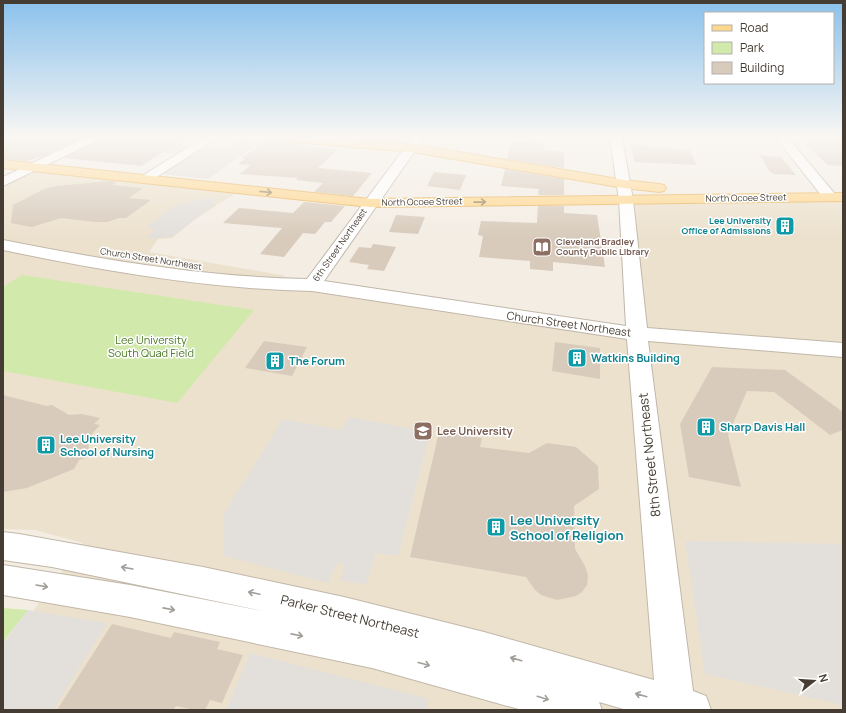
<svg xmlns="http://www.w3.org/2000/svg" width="846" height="713" font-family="Manrope,sans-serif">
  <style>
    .education { fill: #ece1cd }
    .green { fill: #d1e9aa }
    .parking { fill: #e3e0dc }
    .building { fill: #d8cbbc }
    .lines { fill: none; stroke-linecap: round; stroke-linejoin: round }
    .minor-casing { stroke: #c1b7a9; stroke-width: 2 }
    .major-casing { stroke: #e8b45c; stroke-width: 2 }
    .minor { fill: #fff; fill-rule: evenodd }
    .major { fill: #ffd890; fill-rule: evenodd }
    .oneway { stroke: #99835d }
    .oneway2 { stroke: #a29e99 }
    .labels { text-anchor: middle; stroke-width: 3; stroke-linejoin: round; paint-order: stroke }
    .far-street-label { font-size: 9px; fill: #453d33; stroke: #fff }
    .far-culture-label { font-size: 9px; font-weight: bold; fill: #0d838f; stroke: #fff; text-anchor: end }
    .far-education-label { font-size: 9px; font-weight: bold; fill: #785e54; stroke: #fff; text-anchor: start }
    .street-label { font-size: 11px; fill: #453d33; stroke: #fff }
    .park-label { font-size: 11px; fill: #4a7825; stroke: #fff }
    .culture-label { font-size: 11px; font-weight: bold; fill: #0d838f; stroke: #fff; text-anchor: start }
    .education-label { font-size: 11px; font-weight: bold; fill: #785e54; stroke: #fff; text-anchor: start }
    .near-street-label { font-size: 13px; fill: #453d33; stroke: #fff }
    .near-culture-label { font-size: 13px; font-weight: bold; fill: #0d838f; stroke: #fff; text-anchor: start }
  </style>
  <rect width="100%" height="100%" fill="#f3ede4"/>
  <path class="education" d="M32 171 236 193 197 218 172 238 158 239 149 252 281 275 292 279 637 334 626 200 843 199V710H3V652L83 543 35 530 3 529V186Z"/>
  <g class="green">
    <path d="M22 275 254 310 177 403 3 371V287Z"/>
    <path d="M3 608 28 610 3 642Z"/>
  </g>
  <g class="parking">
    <path d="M240 140 259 143 208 179 161 174 205 147 227 149Z"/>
    <path d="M162 142 183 144 179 146 188 147 177 154 130 150Z"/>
    <path d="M206 198 220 199 212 203 215 205 171 237 146 239 156 229 145 228 175 205Z"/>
    <path d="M349 417 418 430 429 437 398 556 376 553 366 585 340 580 344 568 343 562 338 564 335 567 328 583 224 556 223 515 283 419 342 430Z"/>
    <path d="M685 541 843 544V705L705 674Z"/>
    <path d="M28 610 107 623 53 710H3V643Z"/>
    <path d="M250 653 429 699 426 710H226Z"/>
  </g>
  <g class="building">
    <path d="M3 138H82L43 156 27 161 3 159Z"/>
    <path d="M102 138H101H184L141 166 64 158 99 141Z"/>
    <path d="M803 138H835L843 140V166L828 165 805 144H811Z"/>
    <path d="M266 140 298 144 296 146 338 149 318 168 372 173 353 196 314 192 323 183 296 180 298 178 240 174 251 165 238 164 245 159 242 158Z"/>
    <path d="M511 142 544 143 543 150 564 152V168L507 159Z"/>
    <path d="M630 145 689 150 697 165 635 162Z"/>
    <path d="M760 155 781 157 796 175 774 174 769 171Z"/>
    <path d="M505 169 564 179V195H538L539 189 501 186Z"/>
    <path d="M434 172 466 175 460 190 427 186Z"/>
    <path d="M109 181 117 182 112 185 143 188 129 198 151 200 126 218H119L107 222H95L61 218 32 227 11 223 13 205 44 189 57 186Z"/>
    <path d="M304 202 345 206 331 222H325L315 234 303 233 284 257 260 254 282 228 223 223 239 208 293 213Z"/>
    <path d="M538 206H564V213L597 215 605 267 553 262V271L530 269V261L479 257 483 236 478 235 481 221 537 223Z"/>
    <path d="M396 215 425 217 418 234 389 232Z"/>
    <path d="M373 244 396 247 384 271 367 269 369 265 349 262 359 247 371 248Z"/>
    <path d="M264 341 307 347 292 376 245 368Z"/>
    <path d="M555 342 600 348V379L552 371Z"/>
    <path d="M712 367 785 370 843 412V430L830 435 774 392 747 391 728 435 741 487 689 477 680 424Z"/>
    <path d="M3 395 47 406 52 405 69 415 82 414 100 418 94 424 100 425 88 438 89 452 85 454 86 458 79 460 74 469 27 488 3 492Z"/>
    <path d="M439 432 482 438 480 447 529 453 547 443 576 447 598 466 599 489 574 506 575 549 585 566 588 575 587 585 582 592 576 596 557 600 541 595 535 590 526 577 410 557Z"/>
    <path d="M112 624 171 638 174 632 220 642 217 649 243 655 222 703 210 700 205 710H194L176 706 173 710H57Z"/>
  </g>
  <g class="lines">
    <defs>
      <g id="minor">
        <path d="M85 138H100L98 140 3 186V177Z"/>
        <path d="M203 138H217L149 182H139L137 179Z"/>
        <path d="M412 138H424L324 281 626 326 619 200 610 138H622L633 200 647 328 843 343V357L648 341 693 691 706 696 711 710H627L599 702 602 710H522L372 668 130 617 3 595V565L130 585 263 611 52 567 3 560V532L19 534 203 567 344 597 484 632 654 680 627 339 312 291C208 289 104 271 3 250V240C103 260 205 277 307 279Z"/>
        <path d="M776 138H788L835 194 837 197 835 200H825Z"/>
      </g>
      <g id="major">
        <path d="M285 138H329L412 144 624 180 659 184 664 185 666 188 664 191 659 192 624 188 412 152 291 142Z"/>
        <path d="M3 160 370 199 843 193V201L370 207 3 168Z"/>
      </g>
    </defs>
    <use href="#minor" class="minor-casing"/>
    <use href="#major" class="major-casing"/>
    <use href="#minor" class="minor"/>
    <use href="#major" class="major"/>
  </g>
  <defs><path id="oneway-shaft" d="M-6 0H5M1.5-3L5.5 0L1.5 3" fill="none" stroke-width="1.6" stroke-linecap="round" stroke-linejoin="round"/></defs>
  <g class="oneway">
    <use href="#oneway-shaft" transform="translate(266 192) rotate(6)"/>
    <use href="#oneway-shaft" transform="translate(480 202) rotate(-1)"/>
  </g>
  <g class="oneway2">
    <use href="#oneway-shaft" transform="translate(127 568) rotate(-170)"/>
    <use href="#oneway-shaft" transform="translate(42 586) rotate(10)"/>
    <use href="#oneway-shaft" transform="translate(254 593) rotate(-168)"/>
    <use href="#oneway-shaft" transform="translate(169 609) rotate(11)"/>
    <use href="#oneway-shaft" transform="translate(297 635) rotate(11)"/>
    <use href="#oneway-shaft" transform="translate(516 659) rotate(-164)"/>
    <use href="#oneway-shaft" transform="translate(424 664) rotate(15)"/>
    <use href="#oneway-shaft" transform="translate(641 695) rotate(-164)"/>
    <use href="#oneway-shaft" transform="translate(543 698) rotate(17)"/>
  </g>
  <linearGradient id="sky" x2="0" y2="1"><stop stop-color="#8ac1ec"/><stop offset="0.58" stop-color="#faf7f3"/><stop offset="1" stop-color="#faf7f3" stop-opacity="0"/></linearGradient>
  <rect width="846" height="237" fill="url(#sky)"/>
  <defs>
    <symbol id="building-square" viewBox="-11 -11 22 22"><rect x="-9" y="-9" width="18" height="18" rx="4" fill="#0f9aa8" stroke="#fff"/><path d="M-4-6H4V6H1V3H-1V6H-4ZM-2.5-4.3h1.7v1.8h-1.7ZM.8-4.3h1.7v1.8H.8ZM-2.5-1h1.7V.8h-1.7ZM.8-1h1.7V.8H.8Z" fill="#fff"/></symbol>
    <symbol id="library-square" viewBox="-11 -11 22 22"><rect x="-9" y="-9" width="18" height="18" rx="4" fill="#8d6e63" stroke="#fff"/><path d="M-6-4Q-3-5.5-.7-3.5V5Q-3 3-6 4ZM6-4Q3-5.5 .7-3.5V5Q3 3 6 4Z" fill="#fff"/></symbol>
    <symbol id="university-square" viewBox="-11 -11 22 22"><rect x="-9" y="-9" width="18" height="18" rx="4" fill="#8d6e63" stroke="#fff"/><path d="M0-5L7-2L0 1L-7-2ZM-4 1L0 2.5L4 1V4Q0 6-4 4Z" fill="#fff"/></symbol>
  </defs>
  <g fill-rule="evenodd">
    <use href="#building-square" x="774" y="215" width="22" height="22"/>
    <use href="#library-square" x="531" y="236" width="22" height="22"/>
    <use href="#building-square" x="566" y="347" width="22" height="22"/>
    <use href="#building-square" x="264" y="350" width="22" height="22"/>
    <use href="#building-square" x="695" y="416" width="22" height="22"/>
    <use href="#university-square" x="412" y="420" width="22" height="22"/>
    <use href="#building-square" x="35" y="434" width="22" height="22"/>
    <use href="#building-square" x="485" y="516" width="22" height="22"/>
  </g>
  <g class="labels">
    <g class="far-street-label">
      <text transform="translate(746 198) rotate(-1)" y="3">North Ocoee Street</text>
      <text transform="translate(422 202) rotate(-1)" y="3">North Ocoee Street</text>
      <text transform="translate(340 245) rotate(-55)" y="3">6th Street Northeast</text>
      <text transform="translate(151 259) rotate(9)" y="3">Church Street Northeast</text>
    </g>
    <g class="far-culture-label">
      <text x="771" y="224">Lee University<tspan x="771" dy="10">Office of Admissions</tspan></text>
    </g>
    <g class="far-education-label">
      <text x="556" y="245">Cleveland Bradley<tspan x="556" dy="10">County Public Library</tspan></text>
    </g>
    <g class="street-label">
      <text transform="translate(569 324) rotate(8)" y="4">Church Street Northeast</text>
    </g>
    <g class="park-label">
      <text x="151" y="344">Lee University<tspan x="151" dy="13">South Quad Field</tspan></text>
    </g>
    <g class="culture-label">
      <text x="591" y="362">Watkins Building</text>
      <text x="289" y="365">The Forum</text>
      <text x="720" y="431">Sharp Davis Hall</text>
      <text x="60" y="443">Lee University<tspan x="60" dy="13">School of Nursing</tspan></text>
    </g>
    <g class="education-label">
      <text x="437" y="435">Lee University</text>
    </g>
    <g class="near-street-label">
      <text transform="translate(649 455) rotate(-96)" y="5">8th Street Northeast</text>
      <text transform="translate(350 616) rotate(14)" y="5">Parker Street Northeast</text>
    </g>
    <g class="near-culture-label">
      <text x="510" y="525">Lee University<tspan x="510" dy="15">School of Religion</tspan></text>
    </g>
  </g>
  <rect width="846" height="713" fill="none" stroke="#453d33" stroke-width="8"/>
  <rect x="704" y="12" width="130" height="72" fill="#ffffff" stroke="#b5b1ad"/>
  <rect x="712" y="25" width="20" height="6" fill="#ffd890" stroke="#b5b1ad"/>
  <text x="740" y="32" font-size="12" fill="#453d33">Road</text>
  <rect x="712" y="42" width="20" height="12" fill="#d1e9aa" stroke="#b5b1ad"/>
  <text x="740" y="52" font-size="12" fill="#453d33">Park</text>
  <rect x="712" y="62" width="20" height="12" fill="#d8cbbc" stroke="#b5b1ad"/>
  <text x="740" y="72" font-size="12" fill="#453d33">Building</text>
  <g transform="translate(814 681) rotate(73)" stroke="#ffffff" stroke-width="3" paint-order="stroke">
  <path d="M0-3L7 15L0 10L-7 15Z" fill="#453d33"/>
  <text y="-6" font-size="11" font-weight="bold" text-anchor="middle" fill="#453d33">N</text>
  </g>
</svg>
